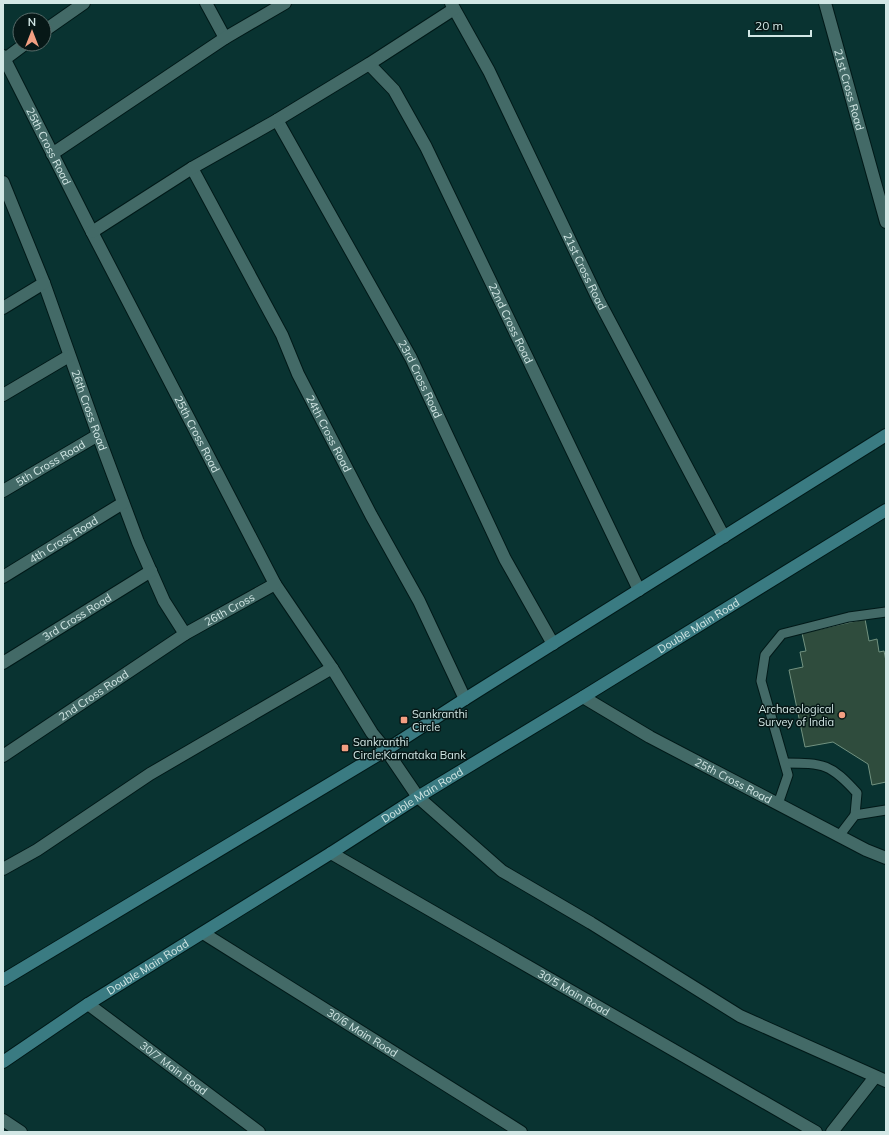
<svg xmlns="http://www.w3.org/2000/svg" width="889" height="1135" font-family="Mulish,sans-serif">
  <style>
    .building { fill: #2f4c3d; stroke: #729280 }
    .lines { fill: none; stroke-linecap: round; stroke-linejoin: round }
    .lane-casing { stroke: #001918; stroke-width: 11 }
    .street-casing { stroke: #001918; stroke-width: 14 }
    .secondary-casing { stroke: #001918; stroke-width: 14 }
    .lane { stroke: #436a67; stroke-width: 9 }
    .street { stroke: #436a67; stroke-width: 12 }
    .secondary { stroke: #3a7b82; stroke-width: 12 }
    .poi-dot { fill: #f39f82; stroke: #071817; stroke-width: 1.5 }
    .labels { text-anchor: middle; stroke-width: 3; stroke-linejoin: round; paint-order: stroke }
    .street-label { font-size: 11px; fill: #d2e7e5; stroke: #071817 }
    .poi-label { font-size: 11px; fill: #d2e7e5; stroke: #071817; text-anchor: start }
  </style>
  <rect width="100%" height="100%" fill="#093331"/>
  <path class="building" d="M865 619 869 641 877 639 879 652 884 651 886 661V782L872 785 868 764 833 742 805 747 789 670 803 667 800 652 806 651 802 633Z"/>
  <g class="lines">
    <defs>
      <g id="lane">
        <path d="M785 763C824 763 831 764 857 793L855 815"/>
        <path d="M778 804 788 775 761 681 765 655 782 634 849 617 886 612"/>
        <path d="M839 836 855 815 886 810"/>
      </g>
      <g id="street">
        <path d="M206 3 225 38"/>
        <path id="s1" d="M451 3 489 71 599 301 724 537"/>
        <path id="s2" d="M825 3 886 222"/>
        <path d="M44 31 84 3"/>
        <path id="s3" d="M3 56 92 232 275 584 332 668 372 733 386 750 418 797 502 871 591 923 740 1016 886 1081"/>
        <path d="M5 59 25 44"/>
        <path id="s4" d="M369 64 394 90 426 147 639 590"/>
        <path id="s5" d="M277 120 411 358 505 559 553 644"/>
        <path d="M52 154 225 38 285 3"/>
        <path id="s6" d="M192 168 282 335 298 374 371 515 419 601 465 699"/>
        <path id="s7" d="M3 182 44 283 98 435 138 542 164 601 185 634"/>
        <path d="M92 232 192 168 277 120 369 64 454 9"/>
        <path d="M3 308 44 283"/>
        <path d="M3 395 69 356"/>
        <path id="s8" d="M3 491 98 435"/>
        <path id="s9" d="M3 577 123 503"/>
        <path id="s10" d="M3 663 151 571"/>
        <path id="s11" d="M583 697 650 737 866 850 886 858"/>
        <path id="s12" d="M3 756 185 634 275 584"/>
        <path id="s13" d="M331 853 816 1132"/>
        <path d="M3 869 37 850 150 774 332 668"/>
        <path id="s14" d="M203 933 521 1132"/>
        <path id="s15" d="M88 1004 259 1132"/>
        <path d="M3 1120 21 1132"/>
        <path d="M832 1132 875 1077"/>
      </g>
      <g id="secondary">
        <path d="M3 980 386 750 465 699 886 435"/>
        <path id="s16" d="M3 1062 88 1004 331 853 418 797 583 697 886 510"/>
      </g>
    </defs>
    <use href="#lane" class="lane-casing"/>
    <use href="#street" class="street-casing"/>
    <use href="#secondary" class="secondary-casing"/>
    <use href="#lane" class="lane"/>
    <use href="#street" class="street"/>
    <use href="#secondary" class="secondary"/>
  </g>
  <g class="poi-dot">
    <circle cx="842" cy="715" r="4"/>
    <rect x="400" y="716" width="8" height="8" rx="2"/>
    <rect x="341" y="744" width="8" height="8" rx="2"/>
  </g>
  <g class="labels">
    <g class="street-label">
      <text dy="4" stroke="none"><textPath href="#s2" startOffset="90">21st Cross Road</textPath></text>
      <text dy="4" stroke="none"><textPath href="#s3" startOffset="101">25th Cross Road</textPath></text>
      <text dy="4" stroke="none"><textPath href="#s1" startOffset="300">21st Cross Road</textPath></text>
      <text dy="4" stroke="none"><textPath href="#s4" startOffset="297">22nd Cross Road</textPath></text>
      <text dy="4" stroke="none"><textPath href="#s5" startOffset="296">23rd Cross Road</textPath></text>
      <text dy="4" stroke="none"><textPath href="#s7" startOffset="244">26th Cross Road</textPath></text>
      <text dy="4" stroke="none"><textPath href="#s3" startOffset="425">25th Cross Road</textPath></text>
      <text dy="4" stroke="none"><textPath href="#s6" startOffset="299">24th Cross Road</textPath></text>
      <text dy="4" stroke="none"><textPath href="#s8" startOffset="55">5th Cross Road</textPath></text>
      <text dy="4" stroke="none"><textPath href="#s9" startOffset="71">4th Cross Road</textPath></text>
      <text dy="4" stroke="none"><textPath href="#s12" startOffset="270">26th Cross</textPath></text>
      <text dy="4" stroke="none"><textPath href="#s10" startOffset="87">3rd Cross Road</textPath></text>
      <text dy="4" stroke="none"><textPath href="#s16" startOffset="821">Double Main Road</textPath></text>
      <text dy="4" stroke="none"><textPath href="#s12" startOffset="109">2nd Cross Road</textPath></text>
      <text dy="4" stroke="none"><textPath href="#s11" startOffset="172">25th Cross Road</textPath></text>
      <text dy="4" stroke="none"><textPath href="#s16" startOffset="497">Double Main Road</textPath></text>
      <text dy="4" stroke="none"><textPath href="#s16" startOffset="173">Double Main Road</textPath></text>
      <text dy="4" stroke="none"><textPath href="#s13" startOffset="280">30/5 Main Road</textPath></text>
      <text dy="4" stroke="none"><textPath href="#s14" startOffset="188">30/6 Main Road</textPath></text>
      <text dy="4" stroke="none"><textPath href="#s15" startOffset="107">30/7 Main Road</textPath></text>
    </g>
    <g class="poi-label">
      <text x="834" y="713" text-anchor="end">Archaeological<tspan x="834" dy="13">Survey of India</tspan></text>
      <text x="412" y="718">Sankranthi<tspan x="412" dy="13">Circle</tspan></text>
      <text x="353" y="746">Sankranthi<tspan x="353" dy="13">Circle;Karnataka Bank</tspan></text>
    </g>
  </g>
  <rect width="889" height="1135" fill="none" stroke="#d2e7e5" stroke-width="8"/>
  <g transform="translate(32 32)"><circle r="19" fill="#071817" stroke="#586b69"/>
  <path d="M0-3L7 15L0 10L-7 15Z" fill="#f39f82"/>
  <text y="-6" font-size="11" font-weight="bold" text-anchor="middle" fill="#d2e7e5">N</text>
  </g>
  <path d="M749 30v6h62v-6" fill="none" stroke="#d2e7e5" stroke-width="2"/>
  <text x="755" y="30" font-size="12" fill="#d2e7e5" stroke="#071817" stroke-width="3" paint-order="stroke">20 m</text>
</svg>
